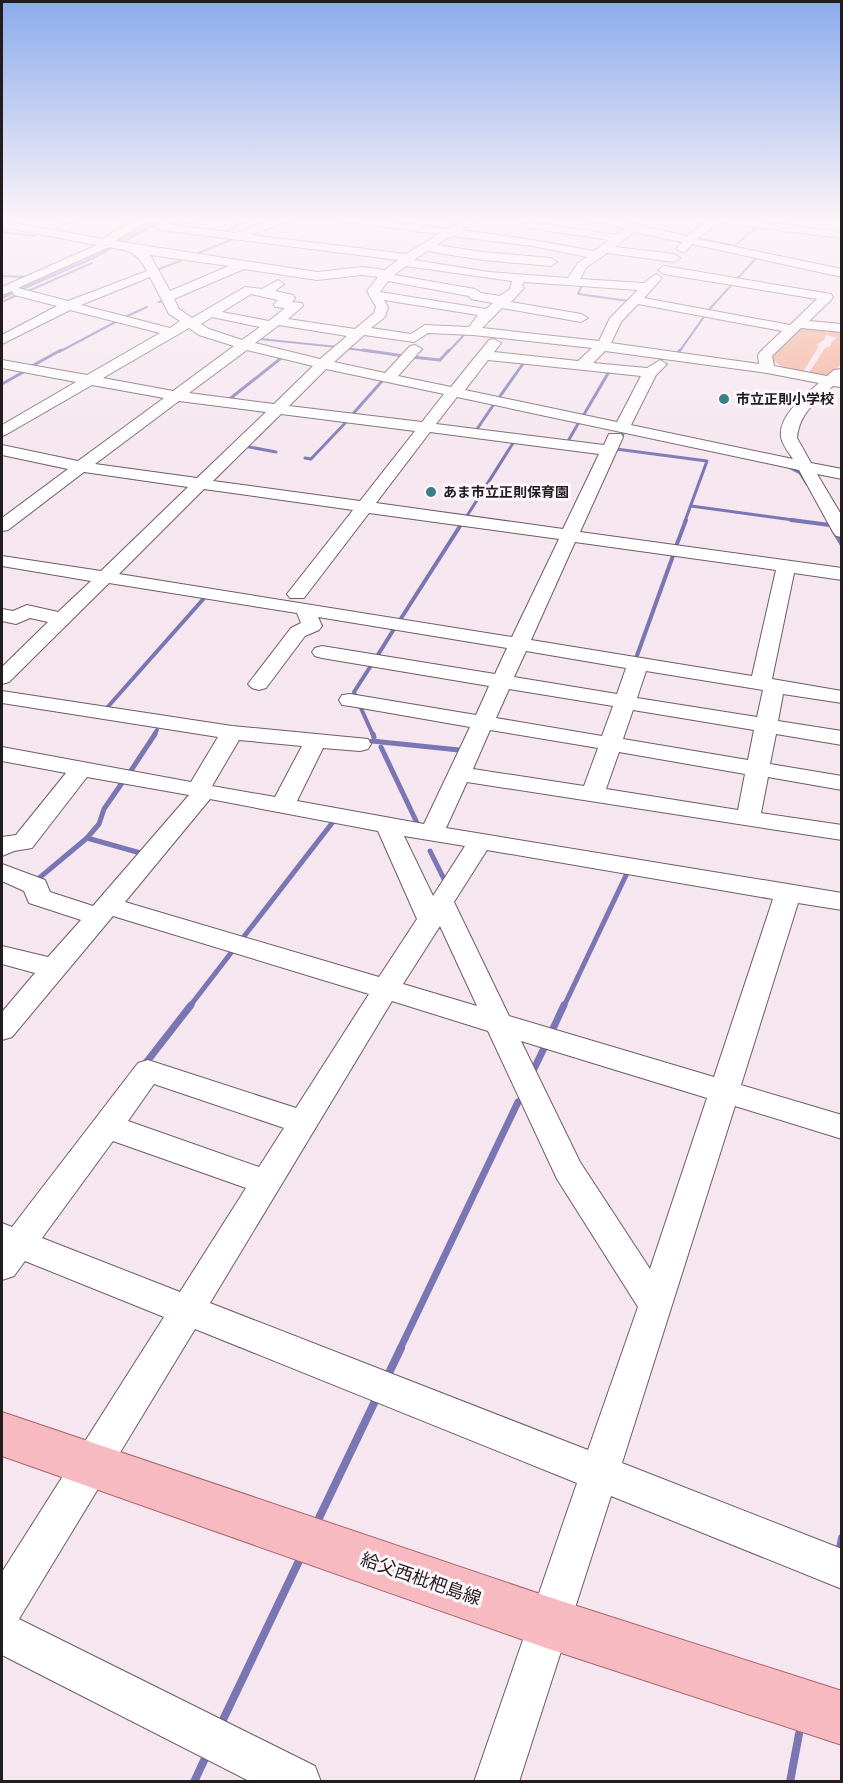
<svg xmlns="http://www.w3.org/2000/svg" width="843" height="1783" font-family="'IBM Plex Sans','Noto Sans JP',sans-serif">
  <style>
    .green { fill: #f3ad92 }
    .water { fill: #9f9df2; stroke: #7a76b3; stroke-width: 1.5 }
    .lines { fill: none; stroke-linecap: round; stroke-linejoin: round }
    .stream-far5 { stroke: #7a76b3; stroke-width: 2 }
    .stream-far4 { stroke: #7a76b3; stroke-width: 3 }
    .stream-far3 { stroke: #7a76b3; stroke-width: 4 }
    .stream-far2 { stroke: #7a76b3; stroke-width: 5 }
    .stream-far1 { stroke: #7a76b3; stroke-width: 7 }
    .stream { stroke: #7a76b3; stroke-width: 8 }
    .minor-casing { stroke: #6c5d65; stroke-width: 2 }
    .major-casing { stroke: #a9656e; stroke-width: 2 }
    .minor { fill: #fff; fill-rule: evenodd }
    .major { fill: #f7bac1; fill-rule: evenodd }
    .poi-dot { fill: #388081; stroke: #fdf6fa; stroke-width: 2 }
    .labels { text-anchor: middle; stroke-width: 6; stroke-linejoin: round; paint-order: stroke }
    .far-poi-label { font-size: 14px; font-weight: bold; fill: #221c1f; stroke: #fdf6fa; text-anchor: start }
    .near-street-label { font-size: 18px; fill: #221c1f; stroke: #fdf6fa }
  </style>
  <rect width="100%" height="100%" fill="#f6e6ef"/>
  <path class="green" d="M799 327 841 330V364L829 376H807L825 348 831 346V342L837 338 826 335 824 340 816 345 819 346 803 372C790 372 778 365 769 357Z"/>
  <path class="water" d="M156 218H167L94 258 2 298V292L80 258Z"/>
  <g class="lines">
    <g class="stream-far5">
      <path d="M836 218H842"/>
      <path d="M2 220 8 218"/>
      <path d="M177 228 199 218"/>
      <path d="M55 229 77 218"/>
      <path d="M655 229 689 236"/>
      <path d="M2 232 33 236 43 232"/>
      <path d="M220 234 252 218"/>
      <path d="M698 238 734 246 760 225"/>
      <path d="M193 255 236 238"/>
      <path d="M159 274 157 270 187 258"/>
      <path d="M2 276 27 277"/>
      <path d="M736 280 758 256"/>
      <path d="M578 283 582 285 578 294 628 301"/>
      <path d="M26 292 92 263"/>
      <path d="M2 302 19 294"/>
      <path d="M159 302 162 301"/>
      <path d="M707 312 734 282"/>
      <path d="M125 317 147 307"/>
      <path d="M260 339 337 347"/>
      <path d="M345 348 374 352"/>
      <path d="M59 352 121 319"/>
      <path d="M448 352 465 334"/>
      <path d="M679 352 706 314"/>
    </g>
    <g class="stream-far4">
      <path d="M363 350 404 356"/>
      <path d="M675 356 680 350"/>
      <path d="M412 357 440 360 449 350"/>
      <path d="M30 367 61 350"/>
      <path d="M2 384 27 370"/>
      <path d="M498 399 525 361H528"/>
      <path d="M227 401 280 359"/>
      <path d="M351 416 383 380"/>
      <path d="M583 416 610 370"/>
      <path d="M478 432H475L494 404"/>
      <path d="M624 432 616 449 707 461 685 521"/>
      <path d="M567 443 579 422"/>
      <path d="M244 446 276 452"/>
      <path d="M305 458 311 459 348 420"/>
      <path d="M789 467 800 473 807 484"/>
      <path d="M691 506 801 521"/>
      <path d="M465 519 515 440"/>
    </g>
    <g class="stream-far3">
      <path d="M791 520 830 525"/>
      <path d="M833 530 842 545"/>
      <path d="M675 549 686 520"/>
      <path d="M400 620 462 523"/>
      <path d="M376 658 394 629"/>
      <path d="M635 661 674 553"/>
      <path d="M356 697 354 692 372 664"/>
      <path d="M360 706 373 735"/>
      <path d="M105 710 206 596"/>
      <path d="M154 735 157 730"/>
    </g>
    <g class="stream-far2">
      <path d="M373 734 374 737"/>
      <path d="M372 741 459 750"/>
      <path d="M381 747 418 825H415"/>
      <path d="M128 775 155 734"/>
      <path d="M87 838 144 854"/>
      <path d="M430 851 445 881"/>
      <path d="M38 879 87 838 99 824 104 809 124 780"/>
      <path d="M242 939 336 818"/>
      <path d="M190 1006 234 949"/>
      <path d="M564 1006 629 869"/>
    </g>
    <g class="stream-far1">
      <path d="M551 1033 564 1005"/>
      <path d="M145 1064 191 1005"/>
      <path d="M532 1073 546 1044"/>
      <path d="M400 1349 518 1102"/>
    </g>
    <g class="stream">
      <path d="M387 1377 401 1348"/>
      <path d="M319 1518 377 1397"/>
      <path d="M839 1554 842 1538"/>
      <path d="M220 1726 298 1563"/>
      <path d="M194 1782 207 1754"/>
      <path d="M790 1782 799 1734"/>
    </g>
    <defs>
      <path id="minor" d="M140 218H152L115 241 317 272 362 267 385 270 398 260 161 230 155 227 168 218H180L172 225 236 233 277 218H291L290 220 251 235 406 254 439 234 339 221 334 218H361L448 229 466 218H478L461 230 533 240 594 251 609 240 530 228 524 225 530 222 616 235 625 228 592 221 587 218H607L687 236 707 221 703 218H730L842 232V238L719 223 697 239 842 269V277L692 244 686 251 682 252 676 249 682 242 634 232 615 247 674 254 680 258 674 262 607 253 586 268 580 279 644 283 656 274 662 278 644 298 790 325 817 299 664 274 658 270 664 266 831 294 833 297 831 300 809 321 842 324V332L801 328 772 356 774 366 827 376 834 370 842 369V387L833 386C816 401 799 414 797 438L811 463 842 469V479L817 474 842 516V537L836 536 833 532 799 470 457 397 436 424 604 445 609 434H621L623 437 580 532 842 568V580L794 573 772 679 842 691V703L783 694 778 721 842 731V745L776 734 770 764 842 776V790L768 777 761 813 842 825V840L467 782 446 828 842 893V910L798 903 741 1085 842 1115V1139L735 1106 622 1463 842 1549V1589L611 1496 519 1782H474L577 1483 195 1329 19 1619 315 1766 321 1782H251L2 1655V1572L164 1317 25 1261 14 1276 2 1280V1223L12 1227 138 1063 148 1060 296 1108 369 994 113 916 12 1037 2 1040V1012L35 973 2 964V946L48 957 81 920 29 903 24 891 2 881V864L45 880 50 892 93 906 189 795 87 777 32 848 14 851 2 856V837L16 835 66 773 2 761V747L191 782 218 737 2 703V691L232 726 368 739 371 744 368 749 360 751 323 748 297 801 424 824 470 727 350 706 342 705 339 700 342 695 350 694 476 715 489 686 322 658 315 656 312 652 315 648 322 646 495 674 507 648 318 617 322 626 319 630 305 636 266 688 259 690 252 688 248 684 291 628 301 623 297 613 109 583 9 682 2 684V667L48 622 30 618 16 624 2 621V609L13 611 27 605 58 612 91 581 2 566V556L101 571 188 487 84 472 8 530 2 531V518L68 469 2 455V445L78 461 164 398 92 385 7 434 2 436V425L76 382 2 368V360L87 375 160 333 70 310 2 344V335L57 306 14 295 12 291 2 295V287L97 245 2 227V221L104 239 111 233ZM452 236 533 246 587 257 578 263 568 278 489 272 414 260 427 251 483 260 551 266 557 262 551 258 483 252 436 245ZM109 247C130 251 136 251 147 271L68 301 18 288ZM150 255 229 266 170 291ZM406 266 512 281 510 289 500 296 481 293 475 289 394 275ZM244 269 317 280 362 275 378 277 367 291 376 307 374 313 355 329 288 319 303 306 302 303 292 302 295 298 293 295 275 291 284 284 278 280 262 289 245 287 192 318 179 309 174 299ZM150 277 169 314 180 321 170 328 81 305ZM388 281 469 296 471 299 493 303 486 309 380 292ZM524 282 638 290 610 318 599 341 482 328 502 308 581 322 588 318 581 314 511 302 524 288 522 285ZM251 294 278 300 274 304 275 307 285 308 269 321 222 312ZM384 300 478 315 469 327 425 325 411 334 371 328 385 317 388 307ZM638 304 782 331 760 352 758 355 759 364 611 343 621 322ZM212 317 260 327 242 340 209 329 201 324ZM279 325 347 336 320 359 255 343ZM189 328 199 335 234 346 173 391 103 378ZM428 333 473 335 592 348 578 361 494 352 501 343 494 339 489 340 451 387 398 376 422 349 415 345 410 346 385 373 334 362 364 335 414 342ZM247 350 313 366 274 404 189 393ZM605 351 767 373 819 383C805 395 778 416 781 437 782 444 789 453 793 459L631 425 656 375 667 364 660 360 647 368 593 363ZM488 360 641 376 617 422 465 390ZM326 369 444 394 422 422 289 406ZM179 401 266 412 197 478 95 464ZM281 414 415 431 360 501 213 481ZM430 432 599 454 563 529 376 503ZM204 489 353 510 287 594 290 598H304L369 513 559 539 512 637 119 574ZM575 542 776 570 752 676 531 640ZM526 651 626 668 617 694 514 677ZM646 671 763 690 757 717 637 698ZM509 689 613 706 602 736 496 718ZM633 710 754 730 748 760 623 739ZM490 730 598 748 584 786 473 769ZM239 740 302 746 275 797 212 786ZM619 752 745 774 738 810 606 789ZM210 799 378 831 417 919 379 977 125 902ZM404 836 465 846 433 896ZM487 850 773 899 714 1077 509 1016 454 902ZM440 926 477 1006 403 984ZM392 1001 488 1031 557 1179 638 1307 588 1450 210 1303ZM521 1041 707 1098 650 1269 580 1162ZM154 1084 284 1128 259 1167 128 1121ZM113 1141 246 1188 180 1292 42 1238Z"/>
      <path id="major" d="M2 1412 549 1597 842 1691V1745L549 1649 2 1456Z"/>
    </defs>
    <use href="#minor" class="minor-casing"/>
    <use href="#major" class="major-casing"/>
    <use href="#minor" class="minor"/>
    <use href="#major" class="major"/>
  </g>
  <linearGradient id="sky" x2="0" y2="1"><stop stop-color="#8babec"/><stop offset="0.47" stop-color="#fbf4f8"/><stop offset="1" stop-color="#fbf4f8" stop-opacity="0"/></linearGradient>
  <rect width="843" height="467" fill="url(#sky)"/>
  <g class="poi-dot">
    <circle cx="724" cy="399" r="6"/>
    <circle cx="431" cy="492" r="6"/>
  </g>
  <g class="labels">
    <g class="far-poi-label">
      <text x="736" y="404">市立正則小学校</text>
      <text x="443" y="497">あま市立正則保育園</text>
    </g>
    <g class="near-street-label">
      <text transform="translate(421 1579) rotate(19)" y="6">給父西枇杷島線</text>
    </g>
  </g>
  <rect width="843" height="1783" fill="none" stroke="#221c1f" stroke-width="6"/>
</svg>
